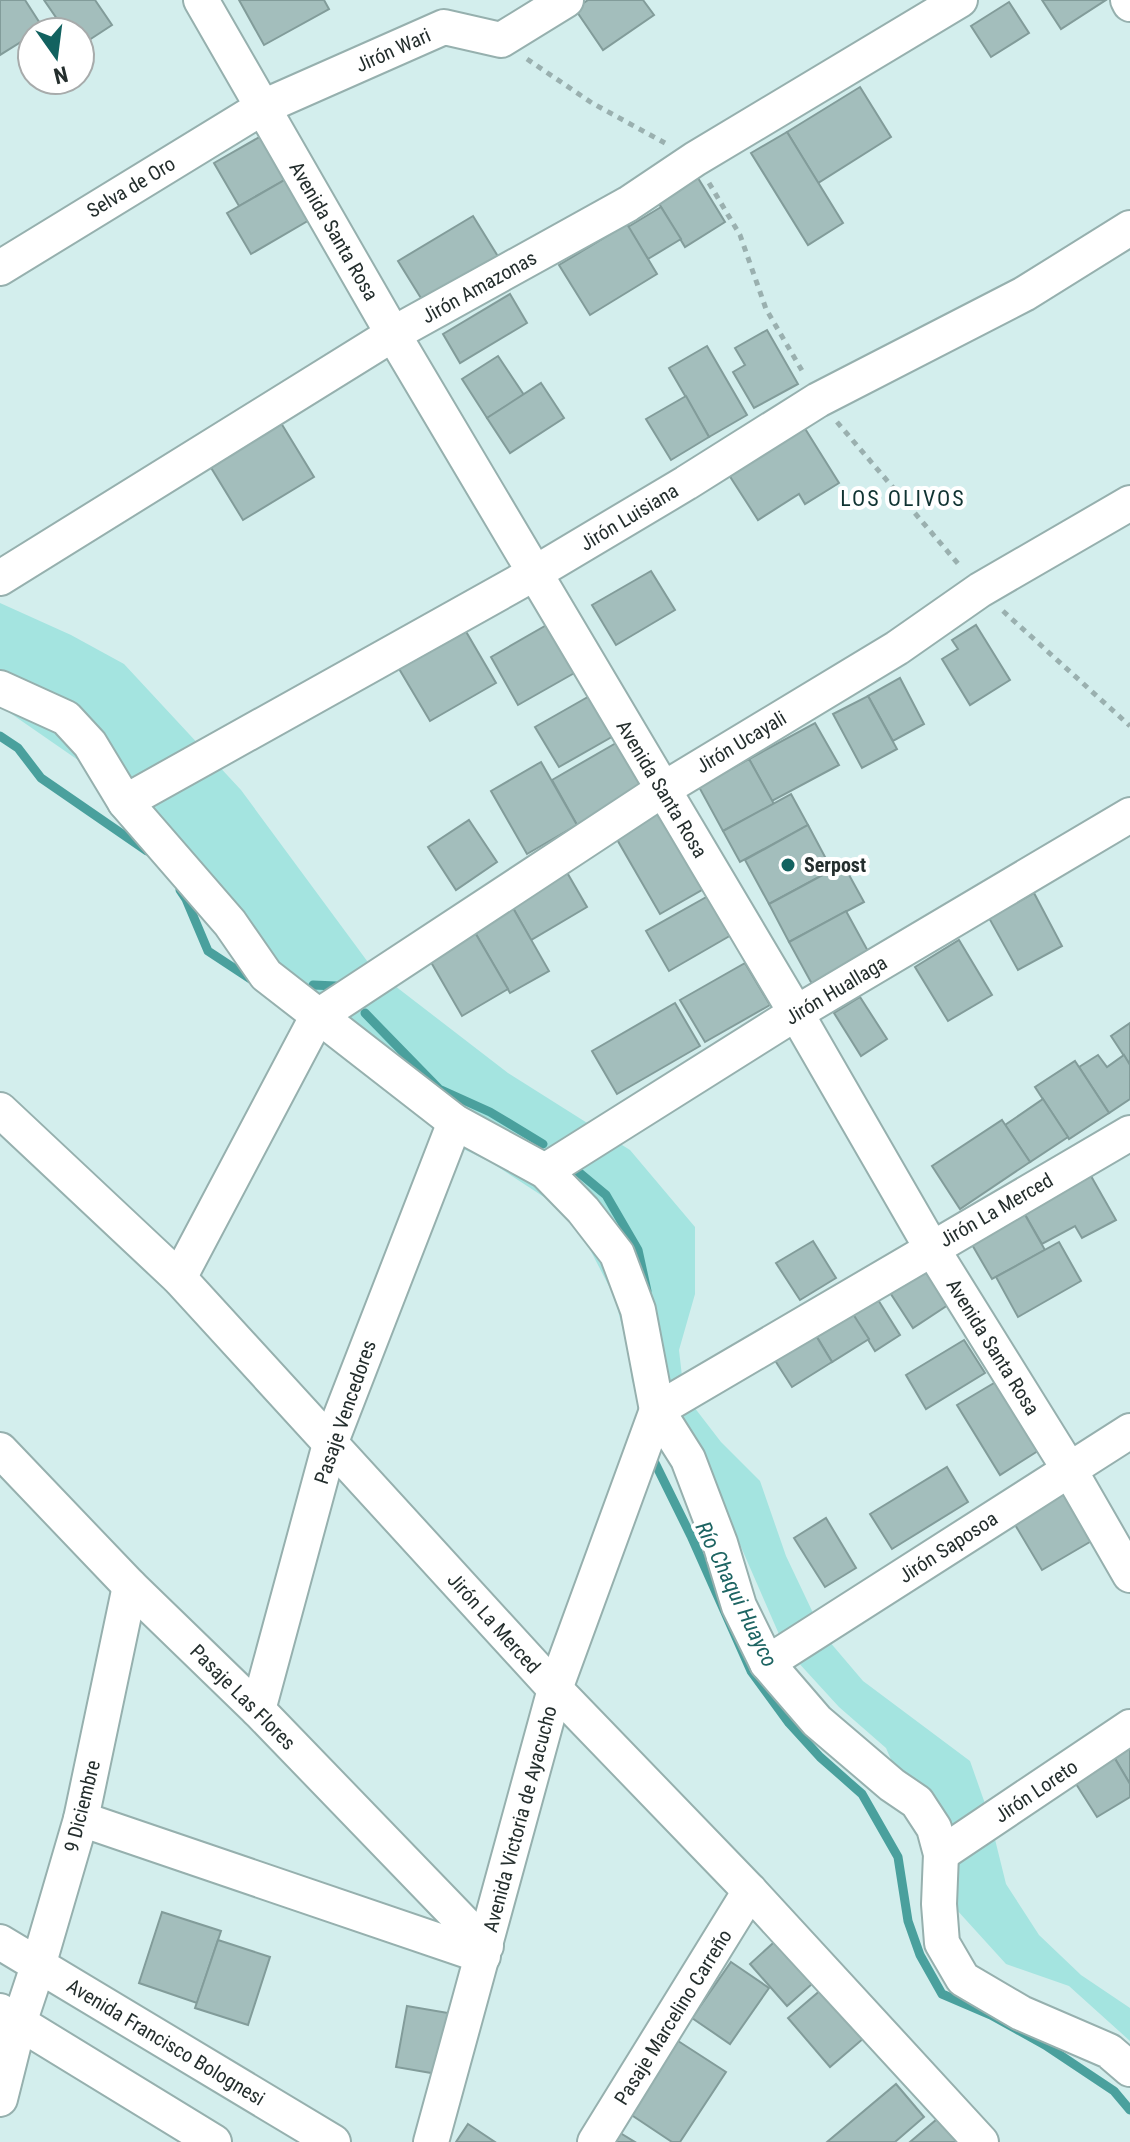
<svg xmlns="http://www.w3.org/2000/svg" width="1130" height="2142" font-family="'Roboto Condensed',sans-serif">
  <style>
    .green { fill: #a4e4e0 }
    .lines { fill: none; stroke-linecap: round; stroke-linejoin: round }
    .stream { stroke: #4aa09d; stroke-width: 9 }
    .building { fill: #a3bebc; stroke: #829c9a; stroke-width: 2 }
    .minor-casing { stroke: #96b0ae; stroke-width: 38 }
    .path { stroke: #9ab0af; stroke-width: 5; stroke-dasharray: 6 6; stroke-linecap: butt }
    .minor { stroke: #fff; stroke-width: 34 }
    .poi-dot { fill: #126260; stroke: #fff; stroke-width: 3 }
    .labels { text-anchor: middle; stroke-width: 8; stroke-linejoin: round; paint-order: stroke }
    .street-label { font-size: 20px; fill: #242e2d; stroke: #fff }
    .poi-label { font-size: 20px; font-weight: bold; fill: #242e2d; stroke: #fff; text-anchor: start }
    .neighbourhood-label { font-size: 22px; letter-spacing: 2px; fill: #103332; stroke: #fff }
    .water-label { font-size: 22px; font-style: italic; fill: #1d6462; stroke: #fff }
  </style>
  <rect width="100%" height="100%" fill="#d3eeed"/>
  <path class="green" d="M0 603 71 635 124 664 241 790 373 969 508 1073 630 1150 695 1227V1294L679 1350 684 1394 721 1442 760 1481 786 1556 823 1634 863 1681 970 1761 989 1815 1006 1884 1039 1935 1081 1975 1130 2008V2041L1069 1986 1006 1964 956 1909 886 1748 839 1707 785 1648 738 1540 677 1470 654 1430 632 1381 628 1351 615 1298 579 1228 544 1197 492 1163 439 1137 411 1100 281 975 156 814 0 706Z"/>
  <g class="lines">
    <g class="stream">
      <path d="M0 736 18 748 41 778 147 851"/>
      <path d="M180 890 186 899 208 951 252 980"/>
      <path d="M313 985 336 986"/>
      <path d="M365 1013 439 1089 490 1112 543 1144"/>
      <path d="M570 1165 606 1195 638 1250 647 1291"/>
      <path d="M655 1463 691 1536 751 1671 789 1723 820 1757 862 1794 898 1857 908 1921 920 1955 942 1994 991 2015 1045 2045 1114 2091 1130 2110"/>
    </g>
  </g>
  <g class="building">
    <path d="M0 0H25L43 28 32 32V35L0 55Z"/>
    <path d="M44 0H95L112 25 80 46V32H66Z"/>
    <path d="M239 0H324L329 9 264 45Z"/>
    <path d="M588 0H643L654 15 603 50 575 9Z"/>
    <path d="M1042 0H1106L1061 29Z"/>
    <path d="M1009 2 1029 33 991 57 971 26Z"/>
    <path d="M860 87 891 137 818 183 787 132Z"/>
    <path d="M270 131 295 174 239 206 214 163Z"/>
    <path d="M787 132 843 223 808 245 751 153Z"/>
    <path d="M295 174 318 215 251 254 227 213Z"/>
    <path d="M698 178 725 222 685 247 658 202Z"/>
    <path d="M661 207 681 239 648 259 628 227Z"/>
    <path d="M473 216 499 258 424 303 398 261Z"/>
    <path d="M627 224 657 274 590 315 559 265Z"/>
    <path d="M510 294 527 323 460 363 443 334Z"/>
    <path d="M767 330 798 384 754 408 733 372 745 365 735 348Z"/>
    <path d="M707 346 747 415 709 437 669 368Z"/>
    <path d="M498 356 524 395 487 418 462 379Z"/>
    <path d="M541 383 564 418 510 453 487 418Z"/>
    <path d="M686 396 709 437 671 460 646 419Z"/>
    <path d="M281 423 314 477 243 520 210 466Z"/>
    <path d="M804 427 839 483 805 504 799 494 758 520 729 475Z"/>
    <path d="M651 571 675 610 616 645 592 605Z"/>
    <path d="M557 619 585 667 518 705 491 657Z"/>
    <path d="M461 623 496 683 430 721 395 662Z"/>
    <path d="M976 625 1010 680 970 705 942 659 958 649 952 640Z"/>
    <path d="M900 678 924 724 893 741 868 696Z"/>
    <path d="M593 694 617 734 559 767 535 727Z"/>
    <path d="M868 696 897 749 862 768 833 714Z"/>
    <path d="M815 723 839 765 772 801 749 759Z"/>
    <path d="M616 743 642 788 577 825 552 780Z"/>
    <path d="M749 759 774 804 723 831 699 787Z"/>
    <path d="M541 762 577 825 527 854 491 791Z"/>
    <path d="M791 794 808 825 740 862 723 831Z"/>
    <path d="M663 808 707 887 660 914 615 836Z"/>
    <path d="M469 820 497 862 456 890 428 847Z"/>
    <path d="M808 825 832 870 769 904 745 860Z"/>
    <path d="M843 864 864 902 789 942 769 904Z"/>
    <path d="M565 869 587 907 531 940 509 901Z"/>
    <path d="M717 891 740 930 669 971 646 931Z"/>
    <path d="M1034 893 1062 946 1018 970 989 918Z"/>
    <path d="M509 901 549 971 510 993 470 924Z"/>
    <path d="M846 911 869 953 812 984 789 942Z"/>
    <path d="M470 924 508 989 462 1016 424 950Z"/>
    <path d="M959 940 992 995 948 1021 915 967Z"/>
    <path d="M745 963 770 1005 705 1042 680 1000Z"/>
    <path d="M860 997 887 1039 861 1056 834 1013Z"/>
    <path d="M675 1003 700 1046 617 1094 592 1051Z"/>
    <path d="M1130 1023V1065L1111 1036Z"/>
    <path d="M1098 1055 1107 1067 1124 1055 1130 1065V1099L1109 1113 1079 1067Z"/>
    <path d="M1075 1061 1109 1113 1069 1139 1035 1087Z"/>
    <path d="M1043 1099 1068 1137 1030 1162 1005 1125Z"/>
    <path d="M1002 1120 1030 1162 960 1209 932 1166Z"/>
    <path d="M1087 1169 1116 1220 1082 1238 1075 1226 1042 1244 1020 1206Z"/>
    <path d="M1020 1206 1045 1250 992 1279 967 1236Z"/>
    <path d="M813 1241 836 1278 800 1300 776 1263Z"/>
    <path d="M1059 1242 1081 1281 1018 1317 996 1277Z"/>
    <path d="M924 1263 951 1303 913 1328 887 1288Z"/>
    <path d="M875 1295 900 1335 875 1351 850 1310Z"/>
    <path d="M853 1314 869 1339 832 1362 817 1337Z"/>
    <path d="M810 1326 832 1362 792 1387 769 1351Z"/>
    <path d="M964 1340 985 1373 926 1409 906 1375Z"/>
    <path d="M999 1380 1041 1449 1000 1475 957 1405Z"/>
    <path d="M947 1467 968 1502 892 1549 870 1514Z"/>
    <path d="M1063 1487 1095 1539 1042 1570 1011 1518Z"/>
    <path d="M826 1518 856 1568 825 1587 794 1538Z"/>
    <path d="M1130 1740V1784L1111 1752Z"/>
    <path d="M1111 1752 1130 1784V1797L1097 1817 1071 1776Z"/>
    <path d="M162 1912 221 1931 197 2003 139 1983Z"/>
    <path d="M783 1934 821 1976 787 2006 750 1964Z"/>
    <path d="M218 1940 270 1957 248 2025 195 2008Z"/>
    <path d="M731 1962 769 1988 730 2044 692 2018Z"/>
    <path d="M822 1989 864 2038 830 2067 788 2018Z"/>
    <path d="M407 2006 454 2014 443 2075 396 2067Z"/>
    <path d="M675 2039 726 2072 680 2142H672L627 2112Z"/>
    <path d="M896 2084 924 2117 895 2142H827Z"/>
    <path d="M943 2114 967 2142H910Z"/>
    <path d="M468 2124 495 2142H456Z"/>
    <path d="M617 2131 635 2142H610Z"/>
  </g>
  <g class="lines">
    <defs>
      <g id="minor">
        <path d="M201 0 393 334 796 1013 931 1247 1069 1469 1130 1575"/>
        <path d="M1128 0 1130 4"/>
        <path d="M0 268 263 107 444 27 501 40 566 0"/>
        <path d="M0 578 393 334 628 204 695 159 960 0"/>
        <path d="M0 688 66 718 90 744 125 802 230 923 266 975 455 1122 545 1171 583 1210 617 1254 638 1310 657 1410 688 1459 720 1543 739 1606 767 1663 817 1721 892 1785 917 1802 934 1828 941 1854 939 1904 942 1943 963 1979 1021 2013 1109 2051 1130 2069"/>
        <path d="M125 802 535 573 686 483 818 400 1024 294 1130 228"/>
        <path d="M0 1110 179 1278 555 1689 750 1891 981 2142"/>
        <path d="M545 1171 796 1013 1130 815"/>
        <path d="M179 1278 317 1017 662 790 897 648 980 590 1130 503"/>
        <path d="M0 1450 130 1586 258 1710 486 1946"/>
        <path d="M767 1663 1130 1431"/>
        <path d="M258 1710 330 1444 455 1122"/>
        <path d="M81 1819 483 1956"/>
        <path d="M941 1854 1130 1727"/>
        <path d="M0 1942 333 2142"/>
        <path d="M0 2011 214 2142"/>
        <path d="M0 2099 19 2023 38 1966 81 1819 130 1586"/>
        <path d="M431 2142 555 1689 657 1410 1130 1133"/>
        <path d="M595 2142 750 1891"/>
      </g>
    </defs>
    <use href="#minor" class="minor-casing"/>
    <g class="path">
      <path d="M527 59 592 103 665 143"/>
      <path d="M709 183 740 235 766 309 804 374"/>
      <path d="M837 422 960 566"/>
      <path d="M1003 611 1130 726"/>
    </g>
    <use href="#minor" class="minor"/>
  </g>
  <circle class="poi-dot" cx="788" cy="865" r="8"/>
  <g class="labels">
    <g class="street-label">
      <text transform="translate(393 50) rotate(-24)" y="7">Jirón Wari</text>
      <text transform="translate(131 187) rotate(-31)" y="7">Selva de Oro</text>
      <text transform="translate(334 231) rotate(60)" y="7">Avenida Santa Rosa</text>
      <text transform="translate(479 287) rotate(-29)" y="7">Jirón Amazonas</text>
      <text transform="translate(629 517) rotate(-31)" y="7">Jirón Luisiana</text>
      <text transform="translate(741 742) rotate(-31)" y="7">Jirón Ucayali</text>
      <text transform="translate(662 789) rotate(59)" y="7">Avenida Santa Rosa</text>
      <text transform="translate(836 990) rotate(-31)" y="7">Jirón Huallaga</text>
      <text transform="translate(996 1210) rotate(-30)" y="7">Jirón La Merced</text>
      <text transform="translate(993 1347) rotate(58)" y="7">Avenida Santa Rosa</text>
      <text transform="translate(345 1412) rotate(-71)" y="7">Pasaje Vencedores</text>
      <text transform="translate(948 1547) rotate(-33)" y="7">Jirón Saposoa</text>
      <text transform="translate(494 1623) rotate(48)" y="7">Jirón La Merced</text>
      <text transform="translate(243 1697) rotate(45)" y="7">Pasaje Las Flores</text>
      <text transform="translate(1036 1791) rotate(-34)" y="7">Jirón Loreto</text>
      <text transform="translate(82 1806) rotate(-76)" y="7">9 Diciembre</text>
      <text transform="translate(520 1819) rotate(-75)" y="7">Avenida Victoria de Ayacucho</text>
      <text transform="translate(673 2017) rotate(-58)" y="7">Pasaje Marcelino Carreño</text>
      <text transform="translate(166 2042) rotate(31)" y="7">Avenida Francisco Bolognesi</text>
    </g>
    <g class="poi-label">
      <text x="804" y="872">Serpost</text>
    </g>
    <g class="neighbourhood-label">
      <text x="903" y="506">LOS OLIVOS</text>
    </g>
    <g class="water-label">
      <text transform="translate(737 1594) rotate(64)" y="8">Río Chaqui Huayco</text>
    </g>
  </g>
  <g transform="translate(56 56) rotate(166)"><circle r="38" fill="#ffffff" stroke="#a7abab" stroke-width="2"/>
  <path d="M0-6L14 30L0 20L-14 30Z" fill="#126260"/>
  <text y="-12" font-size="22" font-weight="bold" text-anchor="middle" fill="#242e2d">N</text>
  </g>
</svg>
